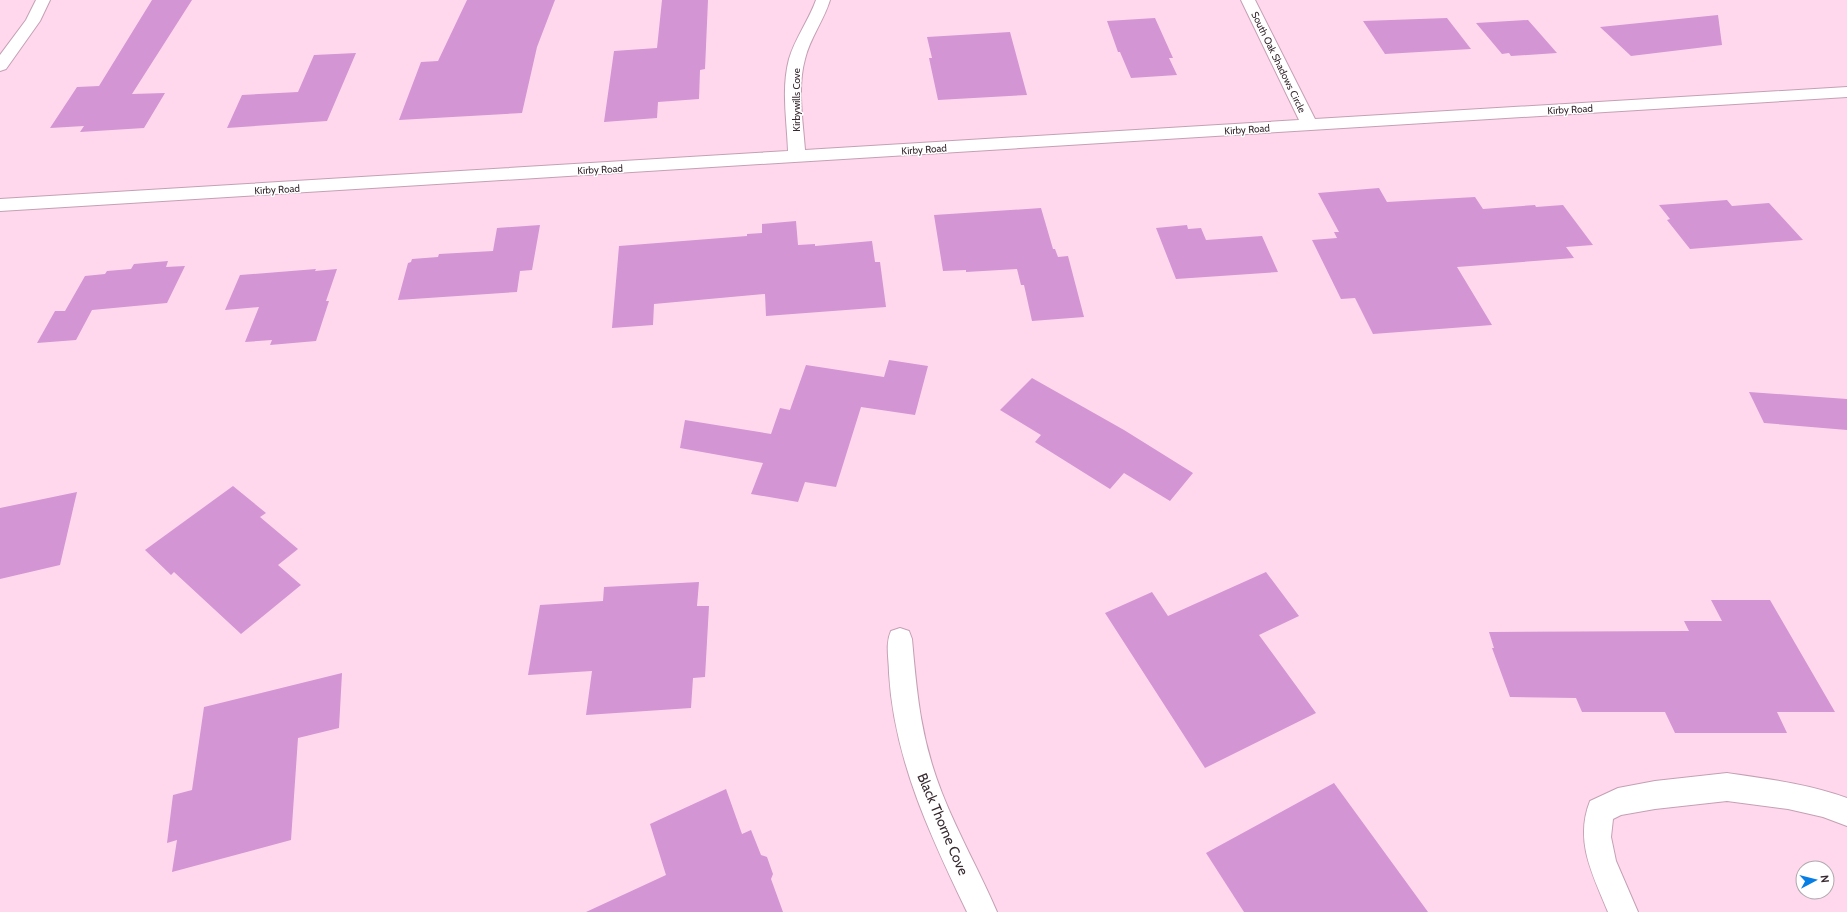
<svg xmlns="http://www.w3.org/2000/svg" width="1847" height="912" font-family="Cabin,sans-serif">
  <style>
    .building { fill: #d395d3 }
    .lines { fill: none; stroke-linecap: round; stroke-linejoin: round }
    .minor-casing { stroke: #c4a0b4; stroke-width: 2 }
    .minor { fill: #fff; fill-rule: evenodd }
    .labels { text-anchor: middle; stroke-width: 3; stroke-linejoin: round; paint-order: stroke }
    .far-street-label { font-size: 10px; fill: #372930; stroke: #fff }
    .near-street-label { font-size: 14px; fill: #372930; stroke: #fff }
  </style>
  <rect width="100%" height="100%" fill="#ffd8ed"/>
  <g class="building">
    <path d="M152 0H192L132 94 165 93 144 128 80 132 84 126 50 128 77 87 99 86Z"/>
    <path d="M467 0H555L537 47 522 113 399 120 421 62 438 61Z"/>
    <path d="M662 0H708L705 69 700 70 699 99 658 102 657 118 604 122 614 51 657 48Z"/>
    <path d="M1718 15 1722 45 1631 56 1600 27Z"/>
    <path d="M1155 18 1173 58H1169L1177 75 1131 78 1120 52H1118L1107 21Z"/>
    <path d="M1447 18 1471 49 1385 54 1363 21Z"/>
    <path d="M1528 20 1557 53 1511 56 1509 53 1502 54 1476 23Z"/>
    <path d="M1010 32 1027 95 938 100 929 58H932L927 37Z"/>
    <path d="M356 53 327 121 227 128 242 95 298 92 314 55Z"/>
    <path d="M1379 188 1387 202 1475 197 1483 209 1535 205 1536 207 1563 205 1593 245 1566 247 1574 258 1457 267 1492 325 1373 334 1355 298 1341 299 1312 240 1337 238 1334 232H1339L1318 193Z"/>
    <path d="M1727 200 1732 206 1769 203 1803 240 1690 249 1667 220 1670 219 1659 205Z"/>
    <path d="M1041 208 1053 249H1055L1058 257 1068 256 1084 317 1032 321 1024 285H1021L1017 269 966 272V270L943 271 934 215Z"/>
    <path d="M796 221 798 245 815 244V246L872 241 875 262H880L886 307 766 316 765 294 654 304 653 325 612 328 619 246 747 236V234L762 233V224Z"/>
    <path d="M540 225 532 270 520 271 517 292 398 300 408 263 411 262 412 259 438 257 439 254 493 251 497 228Z"/>
    <path d="M1187 225 1188 229 1201 228 1206 240 1262 236 1278 272 1176 279 1156 228Z"/>
    <path d="M168 261 166 267 185 266 167 303 92 310 76 340 37 343 55 311H65L85 276 105 274 107 271 131 269 134 264Z"/>
    <path d="M316 269 315 271 337 269 326 301H329L316 341 270 345 272 340 245 342 259 307 225 310 240 275Z"/>
    <path d="M889 360 928 366 915 415 861 407 836 487 805 482 798 502 751 494 763 463 680 448 685 420 771 434 780 408 790 410 806 365 884 377Z"/>
    <path d="M1032 378 1124 430 1193 473 1170 501 1124 473 1110 489 1035 442 1041 435 1000 410Z"/>
    <path d="M1749 392 1847 399V430L1764 423Z"/>
    <path d="M233 486 266 513 260 517 298 549 278 565 301 585 241 634 174 572 171 575 145 550Z"/>
    <path d="M77 492 60 565 0 579V508Z"/>
    <path d="M1266 572 1299 616 1259 635 1316 713 1205 768 1105 613 1152 592 1168 616Z"/>
    <path d="M699 582 697 606H709L705 677 693 678 691 708 586 715 592 671 528 675 540 605 603 601 604 587Z"/>
    <path d="M1711 600H1770L1835 712H1777L1787 733H1675L1665 712H1582L1576 698 1510 697 1492 648H1494L1489 632 1689 631 1684 621H1722Z"/>
    <path d="M342 673 339 728 298 738 291 840 172 872 177 840 167 843 173 795 192 790 204 707Z"/>
    <path d="M1334 783 1428 912H1244L1206 853Z"/>
    <path d="M726 789 742 834 751 830 761 855 767 857 773 874 771 879 783 912H586L666 875 650 824Z"/>
  </g>
  <g class="lines">
    <defs>
      <g id="minor">
        <path d="M36 0H50L40 21 6 69 0 71V55L26 20Z"/>
        <path d="M816 0H830C824 20 810 38 805 59 797 88 803 121 805 150L1299 120 1241 0H1255L1315 119 1847 87V97L0 211V199L788 151C787 121 781 89 789 59 795 38 809 20 816 0Z"/>
        <path d="M900 628 909 631 912 639C917 696 921 740 942 793 958 834 980 872 997 912H967C930 835 894 759 889 673 889 659 885 644 891 631Z"/>
        <path d="M1727 773C1768 779 1808 784 1847 798V826L1823 817 1788 809 1727 801 1655 809 1621 815 1613 819 1611 837 1616 861 1638 912H1608C1593 875 1574 841 1590 801L1618 788 1655 781Z"/>
      </g>
    </defs>
    <use href="#minor" class="minor-casing"/>
    <use href="#minor" class="minor"/>
  </g>
  <g class="labels">
    <g class="far-street-label">
      <text transform="translate(1279 62) rotate(64)" y="4">South Oak Shadows Circle</text>
      <text transform="translate(796 100) rotate(-90)" y="4">Kirbywills Cove</text>
      <text transform="translate(1570 109) rotate(-3)" y="4">Kirby Road</text>
      <text transform="translate(1247 129) rotate(-4)" y="4">Kirby Road</text>
      <text transform="translate(924 149) rotate(-4)" y="4">Kirby Road</text>
      <text transform="translate(600 169) rotate(-3)" y="4">Kirby Road</text>
      <text transform="translate(277 189) rotate(-3)" y="4">Kirby Road</text>
    </g>
    <g class="near-street-label">
      <text transform="translate(943 824) rotate(67)" y="5">Black Thorne Cove</text>
    </g>
  </g>
  <g transform="translate(1815 880) rotate(83)"><circle r="19" fill="#ffffff" stroke="#afa9ac"/>
  <path d="M0-3L7 15L0 10L-7 15Z" fill="#067ee4"/>
  <text y="-6" font-size="11" font-weight="bold" text-anchor="middle" fill="#372930">N</text>
  </g>
</svg>
